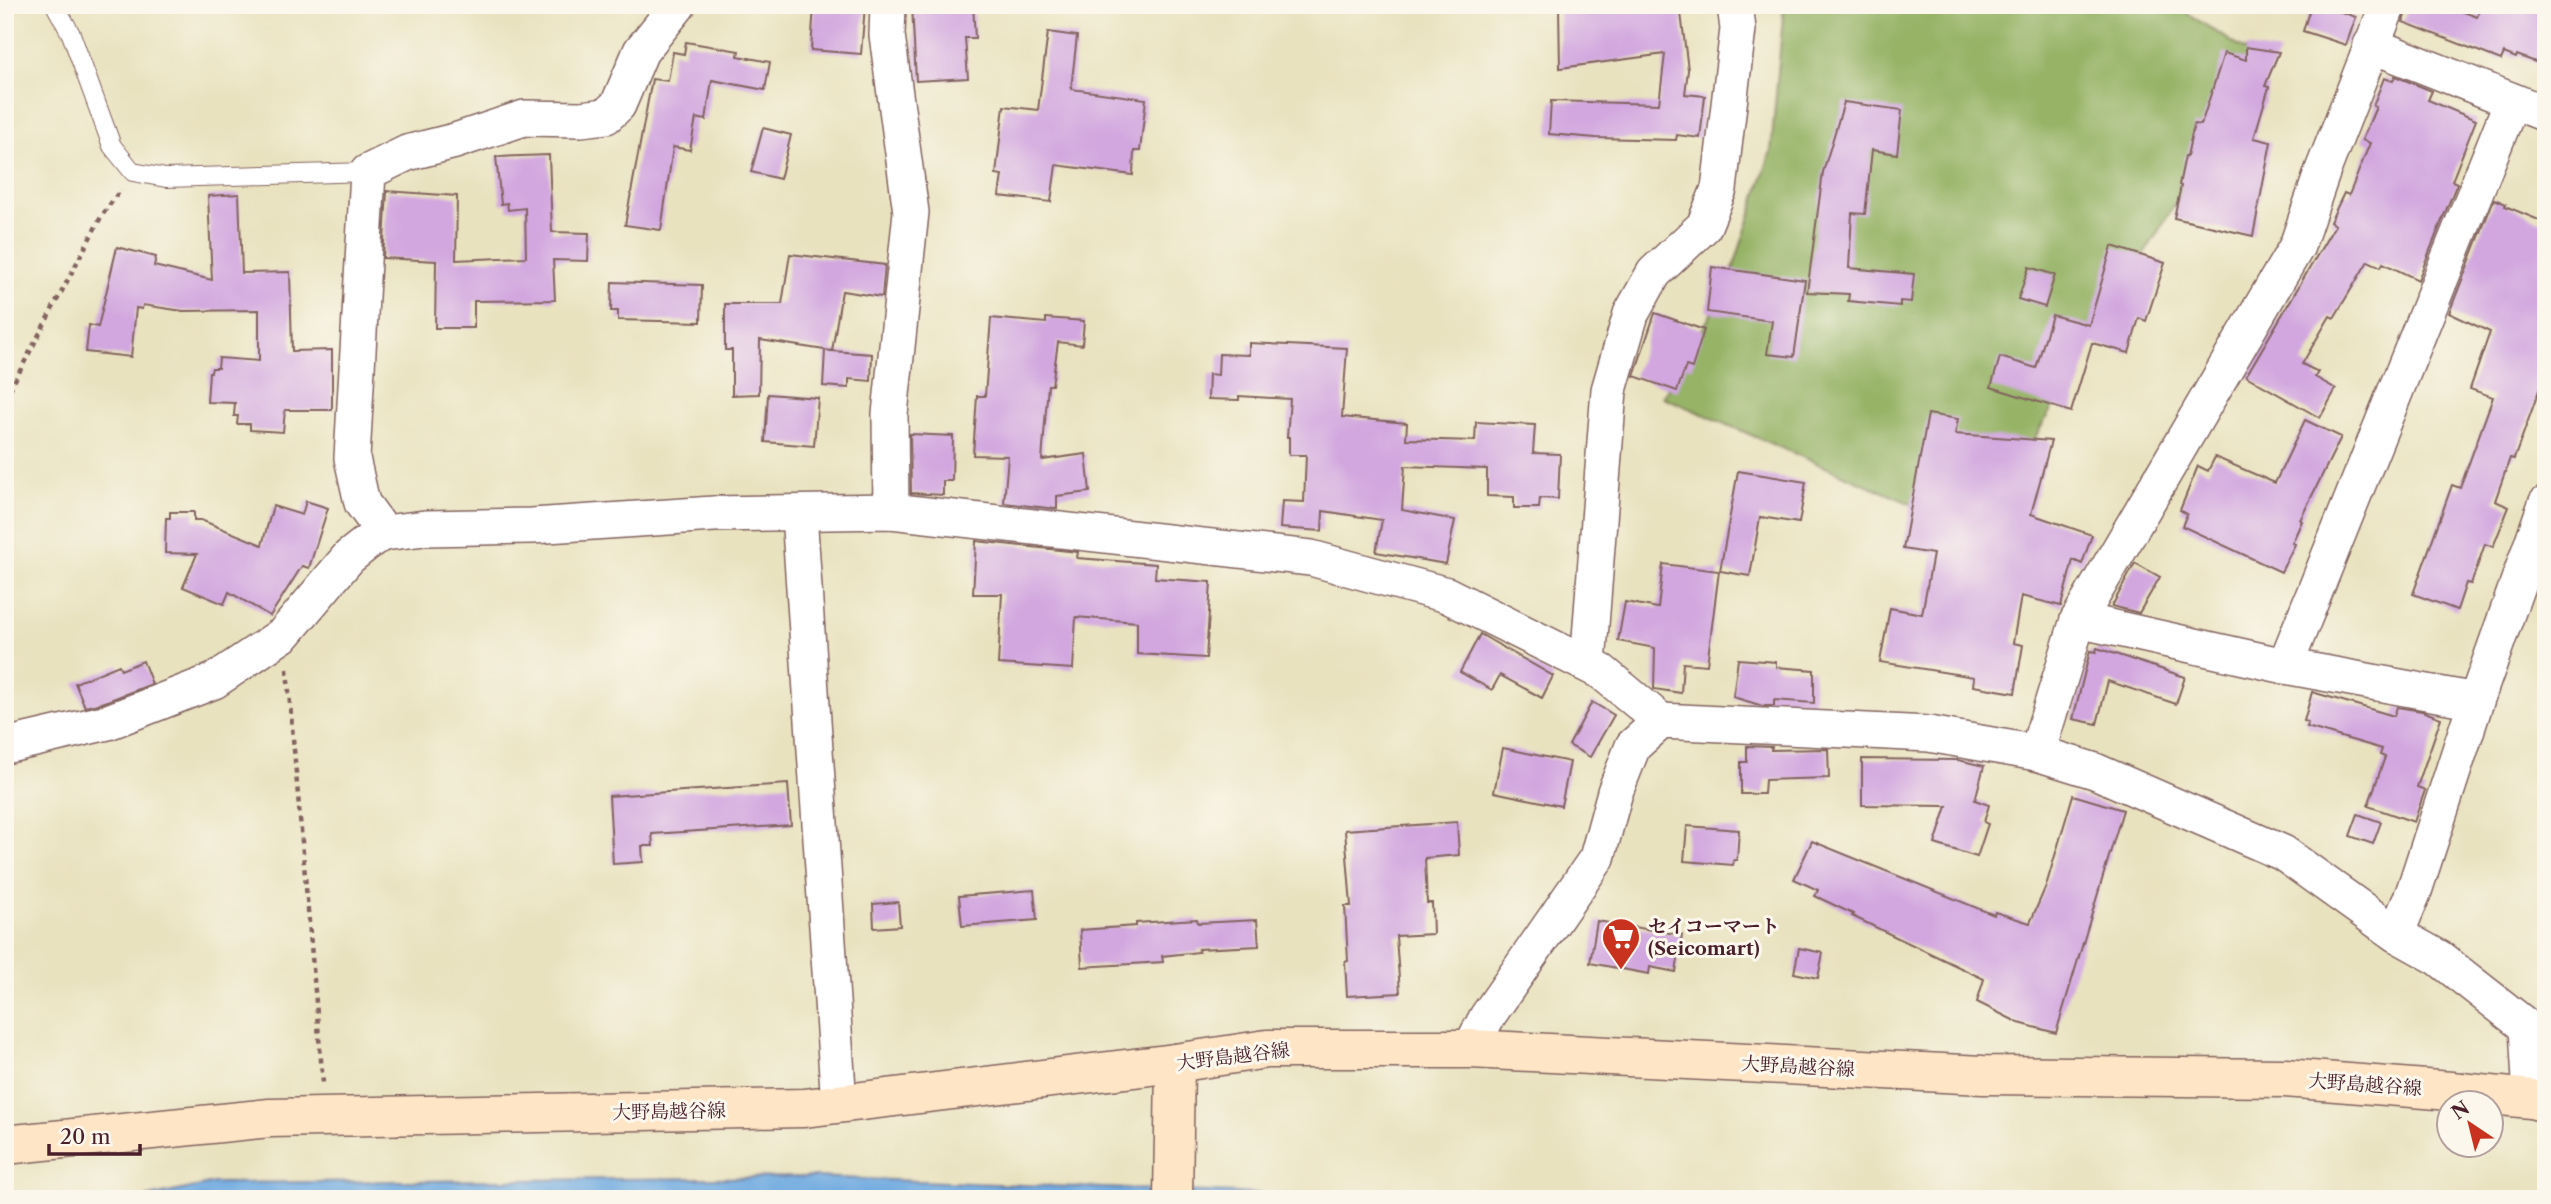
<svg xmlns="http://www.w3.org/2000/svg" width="2551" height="1204" font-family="'Libre Caslon Text','Noto Serif JP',serif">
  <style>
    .forest { fill: #96b366; stroke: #706948; stroke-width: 2 }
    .water { fill: #6faae0; stroke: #5c6486; stroke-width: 2 }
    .building { fill: #d2a7df }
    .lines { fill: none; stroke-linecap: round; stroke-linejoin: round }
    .lane-casing { stroke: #82635f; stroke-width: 20 }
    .street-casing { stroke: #82635f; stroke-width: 38 }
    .secondary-casing { stroke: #82635f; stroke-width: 41 }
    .path { stroke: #82635f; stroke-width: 4.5; stroke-dasharray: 5 5; stroke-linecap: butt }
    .lane { stroke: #fff; stroke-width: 18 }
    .street { stroke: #fff; stroke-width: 35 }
    .secondary { stroke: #fde5c5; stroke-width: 38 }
    .labels { text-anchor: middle; stroke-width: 6; stroke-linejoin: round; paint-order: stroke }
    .poi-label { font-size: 19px; font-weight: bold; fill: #4a1f2b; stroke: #fbf7ec; text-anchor: start }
    .street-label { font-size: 19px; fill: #4a1f2b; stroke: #fbf7ec }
  </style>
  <rect width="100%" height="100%" fill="#fbf7ec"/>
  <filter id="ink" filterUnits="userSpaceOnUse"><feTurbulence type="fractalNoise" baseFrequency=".0143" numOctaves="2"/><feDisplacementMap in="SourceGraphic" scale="14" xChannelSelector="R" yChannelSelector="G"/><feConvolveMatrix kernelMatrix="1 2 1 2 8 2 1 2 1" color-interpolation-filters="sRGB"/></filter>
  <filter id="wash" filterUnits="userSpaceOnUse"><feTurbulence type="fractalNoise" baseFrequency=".00686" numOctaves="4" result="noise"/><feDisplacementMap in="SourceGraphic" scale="28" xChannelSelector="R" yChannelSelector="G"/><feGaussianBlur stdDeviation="1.57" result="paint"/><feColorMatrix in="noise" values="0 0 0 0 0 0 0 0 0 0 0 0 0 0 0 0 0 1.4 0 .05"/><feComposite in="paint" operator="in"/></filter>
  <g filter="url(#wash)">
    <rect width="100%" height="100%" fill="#e9e2bf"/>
    <path class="forest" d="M1784 5H2174L2262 61 2064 386 1981 534 1663 397 1728 285 1771 151Z"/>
    <path class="water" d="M813 1177 1396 1199H140L214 1183Z"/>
    <g id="blocks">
      <g class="building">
        <path d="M814 5 865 6 861 54 811 50Z"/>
        <path d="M912 5H973L975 38H965L968 78 916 81Z"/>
        <path d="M1670 5H1680L1688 70 1685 94 1705 96 1700 138 1677 135 1676 140 1596 138 1549 134 1551 101 1659 104 1665 54 1560 68 1559 6H1633V11Z"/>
        <path d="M2311 5H2321L2356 17 2346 45 2303 31Z"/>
        <path d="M2408 5H2445L2477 17 2482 5H2546V66L2517 55 2516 58 2504 53 2501 60 2403 22Z"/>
        <path d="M1048 32 1077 36 1071 89 1146 99 1140 151H1134L1133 175 1056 165 1051 202 999 196 1002 175 996 174 1004 106 1038 110Z"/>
        <path d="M686 42 739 51 738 56 770 62 765 90 712 80 706 120 696 118 690 150 673 147 661 230 625 225 652 79 668 81 673 52 684 54Z"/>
        <path d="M2246 47 2279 52 2265 86 2269 87 2254 138 2271 142 2253 236 2174 218 2181 186 2179 185 2185 156H2187L2194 124 2201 125 2224 53 2246 60Z"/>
        <path d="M2395 76 2432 91 2428 100 2476 120 2452 181 2457 183 2418 280 2383 263 2381 267 2368 261 2334 318 2330 316 2302 364 2318 372 2315 377 2336 389 2320 418 2246 376 2335 225 2330 222 2344 193 2349 195 2370 143 2362 140 2376 107 2373 106 2384 78 2393 81Z"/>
        <path d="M1844 102 1902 110 1897 154 1872 150 1865 214 1852 213 1849 268 1914 274 1911 302 1900 301V306L1848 301 1849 294 1807 292 1823 172Z"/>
        <path d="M763 128 791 135 780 179 751 172Z"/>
        <path d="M549 155 552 232 589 233 588 261 553 260 555 300 474 301V328H435L436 261 383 258 387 191 457 196 456 260 526 257 525 208 508 210 507 203 501 204 496 157Z"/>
        <path d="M239 194 242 273 290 272 292 351 332 350V410H285L283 432 250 430V424H237L238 416H234L235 403 207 402 209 372H211L212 368H218L219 358 259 361V310L183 311 143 305 142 309 136 308 131 357 86 352 89 325 98 327 117 247 156 257 154 266 212 280 208 196Z"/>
        <path d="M2494 199 2506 204 2505 206 2546 223V371L2514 459 2510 458 2495 501 2509 507 2493 547 2485 544 2471 584 2466 583 2457 610 2413 594 2452 485 2460 488 2493 397 2470 389 2490 332 2449 313Z"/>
        <path d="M2112 246 2165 263 2146 321 2139 318 2129 353 2092 343 2071 412 1991 387 2000 357 2036 368 2052 315 2089 325Z"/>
        <path d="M790 254 885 265 882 297 842 291 832 351 872 354 871 381 849 379V388L823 386 825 350 831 351 760 340 759 394 732 395V350H725V304H782Z"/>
        <path d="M1712 267 1805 280 1794 357 1767 354 1772 321 1707 312Z"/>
        <path d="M2029 267 2055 275 2045 307 2018 299Z"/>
        <path d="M612 282 702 285 701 322 618 320V311H611Z"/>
        <path d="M1655 313 1704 330 1692 368 1686 366 1677 391 1634 376Z"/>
        <path d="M991 318 1046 323V318L1084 321 1082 345 1058 342 1052 385H1048L1042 460 1086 454 1090 492 1057 496V509L1004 503 1008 456 973 455 977 396H985Z"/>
        <path d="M1249 343 1347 348 1342 417 1407 423 1406 439 1475 441 1476 422 1535 425 1533 453 1560 454 1558 499 1540 498 1539 508H1514V497L1487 496V469L1405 466 1402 510 1455 520 1446 564 1376 552 1382 520 1323 511 1322 531 1280 528 1282 501 1304 502 1306 455H1289V437H1287L1290 399 1239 396V400L1208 399 1209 374 1218 375 1219 354 1249 355Z"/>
        <path d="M768 394 818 398 814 446 765 442Z"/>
        <path d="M1928 414 1958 419 1955 434 2051 441 2031 514 2092 535 2082 564 2073 560 2061 606 2021 596 2013 643 2023 645 2015 693 1973 686 1974 677 1880 662 1890 608 1922 614 1933 554 1903 549Z"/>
        <path d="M2305 420 2341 437 2300 520 2302 521 2292 543 2295 544 2281 572 2182 526 2187 514 2180 510 2198 466 2208 471 2215 457 2275 483Z"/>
        <path d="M910 434 953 436 952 481H943V495L911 493Z"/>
        <path d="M1738 471 1806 482 1799 523 1760 517 1750 576 1720 571Z"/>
        <path d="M306 501 328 508 309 568 302 566 270 616 229 592 224 604 183 587 197 554 165 553 166 518H170V512H194V520H201L262 545 273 506 302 515Z"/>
        <path d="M976 541 1078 552 1077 558 1156 564 1155 578 1211 582 1206 658 1137 654V622L1076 617 1073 669 998 664 1002 594H973Z"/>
        <path d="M2135 563 2160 577 2139 613 2112 606Z"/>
        <path d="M1663 564 1719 571 1707 665 1683 663 1681 693 1654 689 1655 648 1618 641 1625 602 1658 608Z"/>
        <path d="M1480 634 1553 676 1542 698 1500 675 1492 690 1460 672Z"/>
        <path d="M2097 648 2185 677 2176 704 2108 681 2097 724 2073 719 2090 651 2096 652Z"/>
        <path d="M1738 659 1776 662V667L1814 670V703L1774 700V706H1763L1733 697Z"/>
        <path d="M143 661 152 684 102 703 85 707 75 683 119 665 121 670Z"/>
        <path d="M2312 692 2394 716 2397 707 2422 711 2441 718 2417 787 2425 790 2414 822 2368 806 2385 757 2380 755 2382 749 2307 727 2308 722 2304 721Z"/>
        <path d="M1592 702 1614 715 1590 757 1569 745Z"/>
        <path d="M1747 746 1772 747 1771 750 1828 749 1829 778 1765 780 1764 794H1741V762H1747Z"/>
        <path d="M1503 748 1570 762 1561 806 1494 792Z"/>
        <path d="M1862 759 1958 760 1984 766 1975 800 1989 805 1984 822 1988 824 1977 857 1935 844 1947 806 1862 805Z"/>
        <path d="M788 784 791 825 652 834 653 846H642L643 862 613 864 609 796Z"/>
        <path d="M2073 795 2123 810 2056 1033 2019 1023 1977 1002 1984 979 1852 916 1853 914 1815 896 1818 890 1794 879 1812 841 1994 915 1995 912 2030 923 2046 886Z"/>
        <path d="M2358 814 2381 822 2373 844 2350 836Z"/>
        <path d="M1457 822 1459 855 1425 858 1427 903H1432L1433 934 1396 936 1400 993 1347 996 1345 962 1348 961 1345 906H1351L1345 830Z"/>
        <path d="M1687 826 1739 830 1737 860H1734L1733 865 1684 861Z"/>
        <path d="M1034 890 1037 920 962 926 959 896Z"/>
        <path d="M898 902 900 926 874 928 873 904Z"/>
        <path d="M1197 919 1198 923 1257 920 1259 946 1198 949 1199 952 1162 956 1163 962 1082 967 1080 930 1136 926V923Z"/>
        <path d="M1597 921 1682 935 1676 972 1650 967 1649 974 1590 963Z"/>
        <path d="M1799 948 1823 953 1818 978 1794 973Z"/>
      </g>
    </g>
  </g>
  <g filter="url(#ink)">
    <use href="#blocks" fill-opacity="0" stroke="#82635f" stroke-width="2"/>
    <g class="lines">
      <defs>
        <path id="lane" d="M55 5 71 34 112 146 133 172 166 178 368 172"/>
        <g id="street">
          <path d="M678 5 641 51 618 105 606 116 581 119 524 118 455 141 407 153 368 172 352 458 362 503 384 533 425 528 532 526 714 514 891 511 1311 558 1447 595 1602 672 1661 721"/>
          <path d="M888 5 887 35 911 212 890 414 891 511"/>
          <path d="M2371 45 2546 114"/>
          <path d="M799 514 839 1104"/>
          <path d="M2078 620 2285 666 2476 701"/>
          <path d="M1588 664 1609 390 1631 314 1654 273 1704 226 1719 189 1738 29 1735 5"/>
          <path d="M2285 666 2512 101"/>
          <path d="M5 746 108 722 214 681 284 634 349 557 373 538 384 533"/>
          <path d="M2037 753 2078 620 2297 246 2323 170 2388 5"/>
          <path d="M2396 934 2414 891 2476 701 2546 504"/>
          <path d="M1470 1049 1487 1017 1597 858 1615 792 1633 746 1661 721 1929 734 2037 753 2095 771 2283 853 2396 934 2439 958 2527 1027 2531 1099"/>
        </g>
        <g id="secondary">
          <path d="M5 1145 270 1118 804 1108 1175 1063 1267 1049H1470L1983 1075 2285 1078 2451 1091 2531 1099 2546 1103"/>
          <path d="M1173 1199 1175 1063"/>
        </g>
      </defs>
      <use href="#lane" class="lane-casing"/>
      <use href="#street" class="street-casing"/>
      <use href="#secondary" class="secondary-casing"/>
      <g class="path">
        <path d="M5 399 101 217 121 189"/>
        <path d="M287 669 323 1083"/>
      </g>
      <use href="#lane" class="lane"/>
      <use href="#street" class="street"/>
      <use href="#secondary" class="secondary"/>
    </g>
  </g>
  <defs>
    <symbol id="supermarket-pin" viewBox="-11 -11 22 30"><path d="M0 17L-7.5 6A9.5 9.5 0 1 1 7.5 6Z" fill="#c8321e" stroke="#fbf7ec"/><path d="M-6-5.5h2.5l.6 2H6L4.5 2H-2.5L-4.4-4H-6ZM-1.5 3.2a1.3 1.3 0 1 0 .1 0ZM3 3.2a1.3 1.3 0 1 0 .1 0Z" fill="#fff"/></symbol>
  </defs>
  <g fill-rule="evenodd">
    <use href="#supermarket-pin" x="1599" y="915" width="44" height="60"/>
  </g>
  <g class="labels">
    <g class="poi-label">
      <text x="1648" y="933">セイコーマート<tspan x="1648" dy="22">(Seicomart)</tspan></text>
    </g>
    <g class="street-label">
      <text transform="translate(1233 1056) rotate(-7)" y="7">大野島越谷線</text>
      <text transform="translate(1798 1066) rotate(3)" y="7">大野島越谷線</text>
      <text transform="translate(2365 1084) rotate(4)" y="7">大野島越谷線</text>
      <text transform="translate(669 1111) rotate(-1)" y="7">大野島越谷線</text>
    </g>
  </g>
  <rect width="2551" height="1204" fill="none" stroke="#fbf7ec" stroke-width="28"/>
  <g transform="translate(2470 1124) rotate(325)"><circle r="33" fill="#fbf7ec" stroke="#b4a19f" stroke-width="2"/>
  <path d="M0-5L12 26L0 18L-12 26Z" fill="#c8321e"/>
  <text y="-10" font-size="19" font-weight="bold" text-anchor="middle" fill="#4a1f2b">N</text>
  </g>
  <path d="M49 1144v10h91v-10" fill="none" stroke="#4a1f2b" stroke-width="3.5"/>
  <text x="60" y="1144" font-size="21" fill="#4a1f2b" stroke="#fbf7ec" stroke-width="5" paint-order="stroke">20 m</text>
</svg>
